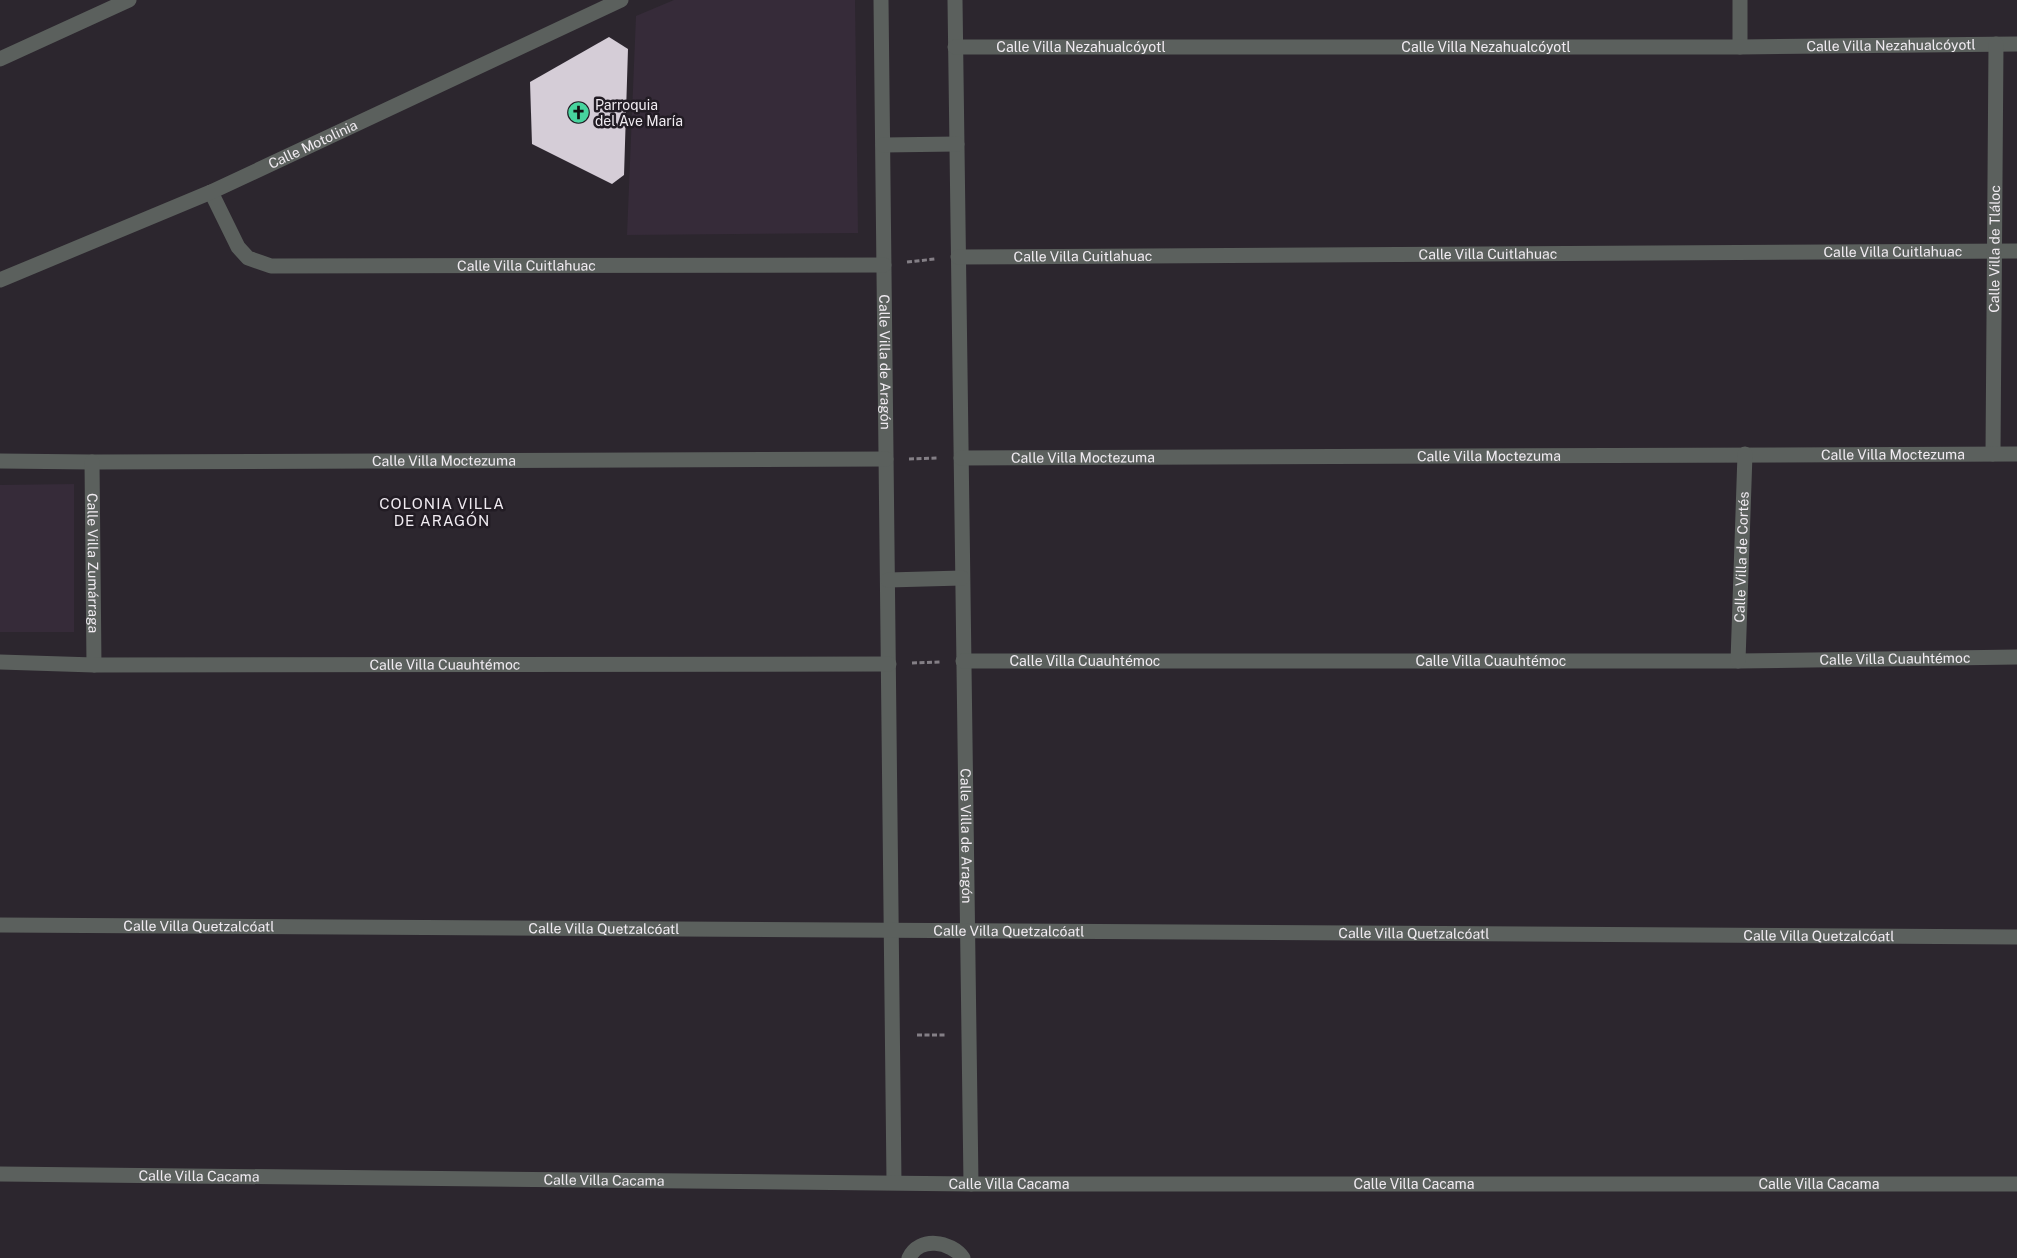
<svg xmlns="http://www.w3.org/2000/svg" width="2017" height="1258" font-family="'Public Sans',sans-serif">
  <style>
    .built { fill: #362b39 }
    .building { fill: #d5cdd7 }
    .lines { fill: none; stroke-linecap: round; stroke-linejoin: round }
    .path { stroke: #847f86; stroke-width: 3; stroke-dasharray: 5 2.5; stroke-linecap: butt }
    .minor { stroke: #5b605d; stroke-width: 15 }
    .labels { text-anchor: middle; stroke-width: 5; stroke-linejoin: round; paint-order: stroke }
    .street-label { font-size: 14px; fill: #f0ebf1; stroke: #221c24 }
    .poi-label { font-size: 14px; fill: #f0ebf1; stroke: #221c24; text-anchor: start }
    .neighbourhood-label { font-size: 15px; letter-spacing: 1px; fill: #f0ebf1; stroke: #221c24 }
  </style>
  <rect width="100%" height="100%" fill="#2c262e"/>
  <g class="built">
    <path d="M674 0H855L858 233 627 235 636 16Z"/>
    <path d="M74 484V632H0V485Z"/>
  </g>
  <path class="building" d="M609 37 628 49 624 175 612 184 532 144 530 82Z"/>
  <g class="lines">
    <g class="path">
      <path d="M907 262 935 259"/>
      <path d="M909 459 938 458"/>
      <path d="M912 663 940 662"/>
      <path d="M917 1035H946"/>
    </g>
    <g class="minor">
      <path id="s1" d="M881 0 894 1182"/>
      <path id="s2" d="M955 0 971 1184"/>
      <path d="M1740 0V47"/>
      <path id="s3" d="M955 47H1740L2017 44"/>
      <path d="M0 59 129 0"/>
      <path d="M883 145 957 144"/>
      <path id="s4" d="M211 192 238 247 248 258 271 266 884 265"/>
      <path id="s5" d="M958 257 2017 251"/>
      <path id="s6" d="M0 280 211 192 621 0"/>
      <path id="s7" d="M1993 454 1996 44"/>
      <path id="s8" d="M961 458 2017 454"/>
      <path id="s9" d="M0 461 92 462 886 459"/>
      <path id="s10" d="M92 462 94 665"/>
      <path d="M888 580 962 578"/>
      <path id="s11" d="M963 661H1738L2017 657"/>
      <path id="s12" d="M1738 661 1745 454"/>
      <path id="s13" d="M0 662 94 665 889 664"/>
      <path id="s14" d="M0 925 2017 937"/>
      <path id="s15" d="M0 1174 971 1184H2017"/>
      <path d="M909 1258C919 1236 951 1241 963 1258"/>
    </g>
  </g>
  <defs>
    <symbol id="church-disc" viewBox="-11 -11 22 22"><circle r="9.5" fill="#47d49e" stroke="#221c24"/><path d="M-1.2-6h2.4v3.5h3.3v2.4h-3.3V6h-2.4V-.1h-3.3v-2.4h3.3Z" fill="#111"/></symbol>
  </defs>
  <g fill-rule="evenodd">
    <use href="#church-disc" x="566" y="100" width="25" height="25"/>
  </g>
  <g class="labels">
    <g class="street-label">
      <text dy="5" stroke="none"><textPath href="#s3" startOffset="936">Calle Villa Nezahualcóyotl</textPath></text>
      <text dy="5" stroke="none"><textPath href="#s3" startOffset="126">Calle Villa Nezahualcóyotl</textPath></text>
      <text dy="5" stroke="none"><textPath href="#s3" startOffset="531">Calle Villa Nezahualcóyotl</textPath></text>
      <text dy="5" stroke="none"><textPath href="#s6" startOffset="341">Calle Motolinia</textPath></text>
      <text dy="5" stroke="none"><textPath href="#s7" startOffset="205">Calle Villa de Tláloc</textPath></text>
      <text dy="5" stroke="none"><textPath href="#s5" startOffset="935">Calle Villa Cuitlahuac</textPath></text>
      <text dy="5" stroke="none"><textPath href="#s5" startOffset="530">Calle Villa Cuitlahuac</textPath></text>
      <text dy="5" stroke="none"><textPath href="#s5" startOffset="125">Calle Villa Cuitlahuac</textPath></text>
      <text dy="5" stroke="none"><textPath href="#s4" startOffset="356">Calle Villa Cuitlahuac</textPath></text>
      <text dy="5" stroke="none"><textPath href="#s1" startOffset="362">Calle Villa de Aragón</textPath></text>
      <text dy="5" stroke="none"><textPath href="#s8" startOffset="932">Calle Villa Moctezuma</textPath></text>
      <text dy="5" stroke="none"><textPath href="#s8" startOffset="528">Calle Villa Moctezuma</textPath></text>
      <text dy="5" stroke="none"><textPath href="#s8" startOffset="122">Calle Villa Moctezuma</textPath></text>
      <text dy="5" stroke="none"><textPath href="#s9" startOffset="444">Calle Villa Moctezuma</textPath></text>
      <text dy="5" stroke="none"><textPath href="#s12" startOffset="104">Calle Villa de Cortés</textPath></text>
      <text dy="5" stroke="none"><textPath href="#s10" startOffset="101">Calle Villa Zumárraga</textPath></text>
      <text dy="5" stroke="none"><textPath href="#s11" startOffset="932">Calle Villa Cuauhtémoc</textPath></text>
      <text dy="5" stroke="none"><textPath href="#s11" startOffset="122">Calle Villa Cuauhtémoc</textPath></text>
      <text dy="5" stroke="none"><textPath href="#s11" startOffset="528">Calle Villa Cuauhtémoc</textPath></text>
      <text dy="5" stroke="none"><textPath href="#s13" startOffset="445">Calle Villa Cuauhtémoc</textPath></text>
      <text dy="5" stroke="none"><textPath href="#s2" startOffset="836">Calle Villa de Aragón</textPath></text>
      <text dy="5" stroke="none"><textPath href="#s14" startOffset="199">Calle Villa Quetzalcóatl</textPath></text>
      <text dy="5" stroke="none"><textPath href="#s14" startOffset="604">Calle Villa Quetzalcóatl</textPath></text>
      <text dy="5" stroke="none"><textPath href="#s14" startOffset="1009">Calle Villa Quetzalcóatl</textPath></text>
      <text dy="5" stroke="none"><textPath href="#s14" startOffset="1414">Calle Villa Quetzalcóatl</textPath></text>
      <text dy="5" stroke="none"><textPath href="#s14" startOffset="1819">Calle Villa Quetzalcóatl</textPath></text>
      <text dy="5" stroke="none"><textPath href="#s15" startOffset="199">Calle Villa Cacama</textPath></text>
      <text dy="5" stroke="none"><textPath href="#s15" startOffset="604">Calle Villa Cacama</textPath></text>
      <text dy="5" stroke="none"><textPath href="#s15" startOffset="1009">Calle Villa Cacama</textPath></text>
      <text dy="5" stroke="none"><textPath href="#s15" startOffset="1414">Calle Villa Cacama</textPath></text>
      <text dy="5" stroke="none"><textPath href="#s15" startOffset="1819">Calle Villa Cacama</textPath></text>
    </g>
    <g class="poi-label">
      <text x="595" y="110">Parroquia<tspan x="595" dy="16">del Ave María</tspan></text>
    </g>
    <g class="neighbourhood-label">
      <text x="442" y="509">COLONIA VILLA<tspan x="442" dy="17">DE ARAGÓN</tspan></text>
    </g>
  </g>
</svg>
